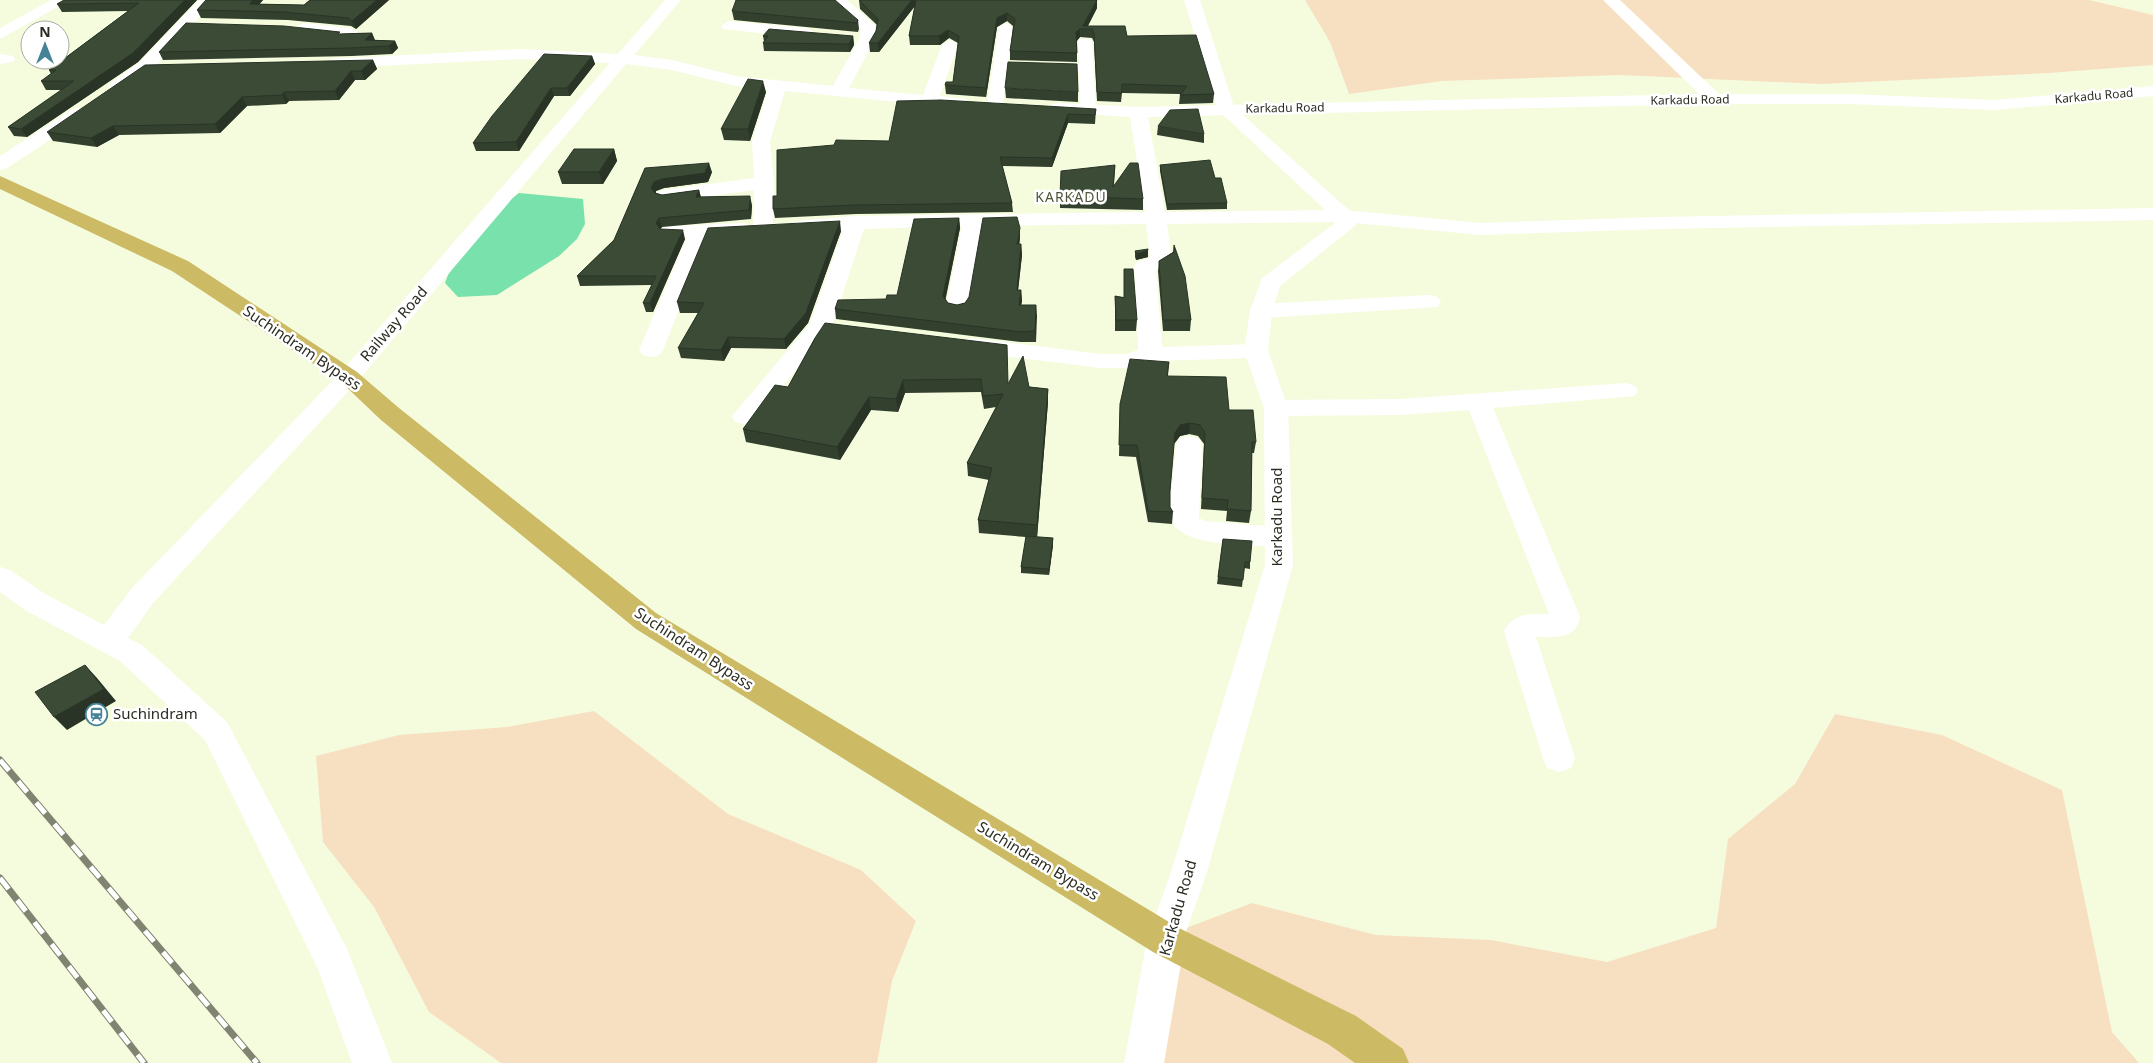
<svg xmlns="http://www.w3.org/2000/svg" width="2153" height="1063" font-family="'Noto Sans',sans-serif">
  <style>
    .green { fill: #f7e0c1 }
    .water { fill: #79e1ab }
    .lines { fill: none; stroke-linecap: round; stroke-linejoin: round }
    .pedestrian { fill: #fff; fill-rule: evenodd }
    .minor { fill: #fff; fill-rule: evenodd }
    .tertiary { fill: #fff; fill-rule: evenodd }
    .trunk { fill: #ccba64; fill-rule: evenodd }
    .rail-casing { stroke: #808471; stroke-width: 7 }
    .rail { stroke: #fff; stroke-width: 5; stroke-dasharray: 14; stroke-linecap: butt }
    .wall { fill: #33402e }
    .shaded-wall { fill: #293426 }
    .building { fill: #3b4b36; stroke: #293426 }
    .labels { text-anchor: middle; stroke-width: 5; stroke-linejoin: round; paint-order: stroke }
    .far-street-label { font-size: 12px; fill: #2b2d22; stroke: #fff }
    .far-neighbourhood-label { font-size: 14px; letter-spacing: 1px; fill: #4f543b; stroke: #fff }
    .street-label { font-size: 15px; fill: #2b2d22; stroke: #fff }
    .poi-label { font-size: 15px; fill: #2b2d22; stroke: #fff; text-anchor: start }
  </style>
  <rect width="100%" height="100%" fill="#f5fcde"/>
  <g class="green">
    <path d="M1305 0H2089L2153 15V65L2049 73 1821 84 1621 75 1442 81 1349 94 1330 42Z"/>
    <path d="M594 711 728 814 861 870 916 921 892 981 877 1063H501L429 1012 374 907 323 842 316 756 399 735 507 727Z"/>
    <path d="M1835 714 1942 735 2062 790 2112 1032 2139 1063H1160L1173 933 1252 903 1376 935 1491 940 1607 962 1716 928 1728 839 1795 784Z"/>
  </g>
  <path class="water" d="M519 193 583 199 585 224 577 239 559 256 497 295 458 297 445 283 456 254 489 216Z"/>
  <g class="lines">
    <path class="pedestrian" d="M1006 23 1013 27 1008 62 1079 64 1078 42 1080 39H1090L1092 42 1096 110 1093 113 1088 115 1080 110 1079 72 1007 70 1003 105 995 110 990 108 987 105 999 27Z"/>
    <g class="minor">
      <path d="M51 0H70L0 39V28Z"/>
      <path d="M199 0H215L151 71 123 91H111L108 87 111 83 139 63Z"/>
      <path d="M665 0H681L634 55 672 60 736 76 833 86 859 39 861 28 830 0H847L877 27 875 39 849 88 923 95 942 45 950 40 958 45 940 96 965 99 968 103 965 107 959 108 785 91 770 141 774 183 773 228 770 232 763 234 754 230 751 233 708 237 663 350 659 355 651 357 643 355 639 350 687 237 663 236 660 232 663 228 670 226 744 223 753 227 754 190 665 202 658 200 655 196 658 192 665 190 754 178 752 141 768 90 736 86 672 70 626 64 357 382 153 603 128 638 142 645 227 722 347 949 392 1063H352L318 969 205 740 120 661 25 610 0 592V567L10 570 45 594 104 625 133 587 341 372 610 63 520 59 337 68 331 67 329 63 331 59 520 49 618 54Z"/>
      <path d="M1603 0H1620L1719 94H1849L1994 100 2153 86V96L1994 110 1849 104H1714L1148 117 1165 212 1344 210 1481 223 1660 217 2153 208V220L1660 229 1481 235 1344 222 1167 224 1172 261 1168 265 1156 270 1162 347 1256 344 1264 346 1268 351 1264 356 1256 358 1152 361 1130 368H1101L971 352 963 350 959 345 963 340 971 338 1101 354H1127L1138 350 1134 267 1137 262 1150 258 1146 224 982 226 968 307 965 312 957 314 949 312 946 307 962 226 864 229 832 326 753 422 744 424 735 422 732 416 810 324 843 230 797 229 794 225 797 221 856 216 1145 212 1130 117 1053 112 1050 108 1053 104 1059 103 1138 107 1699 94Z"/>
      <path d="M729 21 807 28 815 33 807 38 723 29 721 26Z"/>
      <path d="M303 23 351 28 359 33 351 38 297 31 295 28Z"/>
      <path d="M0 54 13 56 15 59 13 62 0 64Z"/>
      <path d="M79 108 85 109 88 113 85 117 7 168 0 170V156L73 109Z"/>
      <path d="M1430 295 1438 297 1441 302 1438 307 1261 318 1253 316 1250 311 1253 306 1261 304Z"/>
      <path d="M1626 383 1635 386 1638 391 1635 396 1493 408 1580 617C1576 640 1554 637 1536 637L1575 758 1571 768 1559 772 1547 768 1543 758 1504 631C1515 612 1529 614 1549 614L1469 410 1400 415 1276 416 1267 414 1264 408 1267 402 1276 400 1400 399Z"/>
      <path d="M1189 436 1198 438 1202 444 1199 518 1205 521 1278 527 1288 530 1292 537 1288 544 1278 547C1254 545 1177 548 1171 518 1169 502 1175 462 1176 444L1180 438Z"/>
      <path d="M1166 922 1179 928 1185 940 1164 1063H1124L1147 940 1153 928Z"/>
    </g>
    <path class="tertiary" d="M1184 0H1200L1234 107 1351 212 1356 225 1280 286 1272 311 1268 351 1288 408 1293 565 1207 872 1179 952 1166 958 1153 952 1147 940 1171 872 1265 565 1264 408 1244 351 1250 311 1262 278 1335 223 1334 218 1217 109Z"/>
    <path class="trunk" d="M0 176 188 261 357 372 399 408 656 613 1179 928 1356 1016 1403 1049 1409 1063H1355L1328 1044 1153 952 636 629 381 420 341 382 172 271 0 189Z"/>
    <defs>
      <g id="rail">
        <path d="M0 760 257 1063"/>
        <path d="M0 878 144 1063"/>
      </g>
    </defs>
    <use href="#rail" class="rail-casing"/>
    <use href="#rail" class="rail"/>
  </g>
  <g class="wall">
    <path d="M197 0 138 62 27 137 14 136 8 127 62 90H46L41 81 51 74 49 70 128 11 62 12 57 4Z"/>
    <path d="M206 0H263L259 4 304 5 310 0H389L356 29 351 26 288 20 201 18 197 10Z"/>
    <path d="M859 0H1097V8L1088 26 1127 36 1214 94 1213 103 1179 104 1180 94 1122 93 1121 102 1097 101 1094 42 1092 38 1080 37 1077 41V62L1010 60V51L1013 26 1007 21 997 27 986 97 946 94 945 85 953 82 958 43 949 38 940 45H910L909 36 915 6 879 52H870L869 43 876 31 877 25 860 9Z"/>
    <path d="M732 11 858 20 859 29 858 32 734 20Z"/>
    <path d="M372 33 375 40 395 41 398 48 392 54 352 56 163 60 159 52 341 34Z"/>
    <path d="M763 36H853L854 45 850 52 764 51 763 43 764 41Z"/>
    <path d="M592 56 595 64 570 96H554L519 151H476L473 143Z"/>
    <path d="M373 60 377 69 365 80H355L339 100 289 101 286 104 247 106 220 133 119 135 97 147 53 141 47 132Z"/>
    <path d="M1005 88 1078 92V102L1006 98Z"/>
    <path d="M766 92 750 141 724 140 721 129Z"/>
    <path d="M1096 109 1095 124 1068 123 1052 167 1002 166 1012 203 1013 212 856 214 775 218 773 209 777 196 889 141Z"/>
    <path d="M1158 126 1204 134V143L1157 135Z"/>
    <path d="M614 149 617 161 603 184H562L558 172Z"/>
    <path d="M1115 165 1114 186 1143 199V210L1060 208V196Z"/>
    <path d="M1160 165 1215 178 1227 203V209L1167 210 1160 171Z"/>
    <path d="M645 168 712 172 708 182 664 188 656 191V193L662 195 699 190 701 197 752 205 751 219 662 227 660 229 685 239 653 312H646L643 303 652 285 580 286 577 276 614 240Z"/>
    <path d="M959 218 960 228 945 300 948 303 957 305 965 303 1020 238 1019 244H1021L1022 255 1018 290H1021L1022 301 1021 305H1036V342H1021L836 319 835 309 886 299 897 295Z"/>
    <path d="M841 231 808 323 786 349 731 348 724 361 681 358 678 348 698 313H680L677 302Z"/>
    <path d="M1174 245 1191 320 1190 331H1163L1158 271 1159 261 1173 252Z"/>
    <path d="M1135 251 1148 257 1136 260 1135 257Z"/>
    <path d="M1115 296 1124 297 1137 320 1136 331H1115Z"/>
    <path d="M815 338 1008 384 1048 389V402L1037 537 1053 538V545L1049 575 1021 573V567L1026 537 979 533 978 520 989 480 968 476 967 463 996 407 984 409 981 392 905 393 898 412 871 410 840 460 746 442 743 429 788 387Z"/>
    <path d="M1169 362 1168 376 1229 410 1256 442 1254 453H1252L1251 511 1249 523 1226 521 1227 511 1201 509 1204 444 1198 436 1189 434 1180 436 1174 444 1170 492V507L1173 512 1172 524 1148 522 1136 457 1119 456 1120 404Z"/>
    <path d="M1223 539 1250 562V569L1244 568 1242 587 1217 584Z"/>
  </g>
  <g class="shaded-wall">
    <path d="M185 0H197L138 62 27 137 21 129Z"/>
    <path d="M253 0H263L253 12 250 4Z"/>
    <path d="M377 0H389L356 29 352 21Z"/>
    <path d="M912 0H918V2L879 52 878 43Z"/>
    <path d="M1097 0V8L1086 29 1083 26Z"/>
    <path d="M1007 13V21L997 27 986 97V88L997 18Z"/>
    <path d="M1080 29V37L1076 41V32Z"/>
    <path d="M948 30 949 38 940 45 939 36Z"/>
    <path d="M372 33 375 41 368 48 365 40Z"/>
    <path d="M853 36 854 45 850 52 849 44Z"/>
    <path d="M395 41 398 48 392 54 389 46Z"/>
    <path d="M592 56 595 64 570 96 567 88Z"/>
    <path d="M373 60 377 69 365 80 361 71Z"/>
    <path d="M351 71 355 80 339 100 335 91Z"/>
    <path d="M763 81 766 92 750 141 748 129Z"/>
    <path d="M551 88 554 96 519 151 516 142Z"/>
    <path d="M284 92 289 101 286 104 282 95Z"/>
    <path d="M242 97 247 106 220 133 215 124Z"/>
    <path d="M1068 114V123L1052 167V158Z"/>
    <path d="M113 126 119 135 97 147 91 138Z"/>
    <path d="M614 149 617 161 603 184 599 172Z"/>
    <path d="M709 163 712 172 708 182 664 188 656 191 654 197 651 188 654 182Z"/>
    <path d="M699 190 701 199 696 197Z"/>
    <path d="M750 196 752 205 751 219 749 210Z"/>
    <path d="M659 218 662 227 658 232 656 223Z"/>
    <path d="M959 218 960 228 944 307 943 296Z"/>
    <path d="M840 221 841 231 808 323 786 349 784 339Z"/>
    <path d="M1020 228V238L1018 255 1017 244Z"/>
    <path d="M683 230 685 239 653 312 650 303Z"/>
    <path d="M1021 244 1022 255 1017 300V290Z"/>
    <path d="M1148 250V257L1136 260 1137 254Z"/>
    <path d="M1021 290 1022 301 1019 316V305Z"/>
    <path d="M1036 305 1037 316 1036 342 1035 331Z"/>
    <path d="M728 337 731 348 724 361 721 350Z"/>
    <path d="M903 380 905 393 898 412 896 399Z"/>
    <path d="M1048 389V402L1037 538V525Z"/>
    <path d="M869 397 871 410 840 460 837 447Z"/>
    <path d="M1190 423 1189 434 1180 436 1174 444 1175 433 1180 425Z"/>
    <path d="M1053 538V545L1049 575V569Z"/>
    <path d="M85 665 97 678 116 701 67 730 54 717Z"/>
  </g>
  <g class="building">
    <path d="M64 0H185L133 53 21 129 8 127 74 81H41L56 70H49L139 3 57 4Z"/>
    <path d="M206 0H253L250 4 304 5 310 0H377L352 21 348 18 284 12 197 10Z"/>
    <path d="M736 0H835L858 20 857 23 732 11Z"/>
    <path d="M859 0H912L878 43H869L876 31 878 19Z"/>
    <path d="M916 0H1097L1083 26H1125L1127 36 1196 35 1214 94 1180 95 1187 86 1122 84V93L1097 92 1094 33 1092 29H1080L1076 32 1077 53 1010 51 1015 19 1007 13 997 18 986 88 945 85 946 82H953L959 36 948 30 939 36H909Z"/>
    <path d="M186 23 284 26 340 32 338 34 372 33 365 40 395 41 389 46 349 48 159 52Z"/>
    <path d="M769 29 853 36 849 44 763 43 768 36H763Z"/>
    <path d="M544 54 592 56 567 88H551L516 142 473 143 492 116Z"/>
    <path d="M373 60 361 71H351L335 91 284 92 282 95 242 97 215 124 113 126 91 138 47 132 145 65Z"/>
    <path d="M1008 62 1077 64 1078 92 1005 88Z"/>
    <path d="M748 79 763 81 748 129H721Z"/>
    <path d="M941 100 1096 109 1095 115 1068 114 1052 158 1000 157 1012 203 855 205 773 209V196H777V150L834 145 836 140 889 141 897 101Z"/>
    <path d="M1198 109 1204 134 1158 126 1170 110Z"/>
    <path d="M574 149H614L599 172H558Z"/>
    <path d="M1210 160 1215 178H1221L1227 203 1167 204 1160 165Z"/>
    <path d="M709 163 705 173 662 179 654 182 651 188 655 193 662 195 699 190 696 197 750 196 749 210 659 218 656 223 660 229 683 230 650 303H643L656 276H577L614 240 645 168Z"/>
    <path d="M1130 163H1138L1143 199 1060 196 1061 171 1115 165 1113 187Z"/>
    <path d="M1017 217 1020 228 1017 244H1021L1017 290H1021L1019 305H1036L1035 331 1021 332 835 309 838 300 886 299 887 295H897L914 219 959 218 943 296 948 303 957 305 965 303 969 297 983 218Z"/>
    <path d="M840 221 806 313 784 339 728 337 721 350 678 348 704 303 677 302 708 228Z"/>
    <path d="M1174 245 1185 276 1191 320H1163L1159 261 1174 252Z"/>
    <path d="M1148 249V250L1137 254 1135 251Z"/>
    <path d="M1124 269H1133L1137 320H1116L1115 296 1124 298Z"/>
    <path d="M825 323 1007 345 1008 384 1023 356 1029 387 1048 389 1037 525 978 520 992 468 967 463 1003 394 983 396 981 379 903 380 896 399 869 397 837 447 743 429 775 385 788 387 815 338Z"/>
    <path d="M1130 359 1169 362 1167 376 1226 377 1229 410H1253L1256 442H1252L1251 511 1227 509 1228 500 1202 498 1205 433 1200 425 1190 423 1180 425 1175 433 1170 491V507L1173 512 1148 511 1137 445H1119L1120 404Z"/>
    <path d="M1026 536 1053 538 1049 569 1021 567Z"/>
    <path d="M1223 539 1252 541 1250 562H1245L1243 580 1218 577Z"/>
    <path d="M85 665 104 689 54 717 35 692Z"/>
  </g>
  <defs>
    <symbol id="station-ring" viewBox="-11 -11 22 22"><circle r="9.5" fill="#fff" stroke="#458398" stroke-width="1.5"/><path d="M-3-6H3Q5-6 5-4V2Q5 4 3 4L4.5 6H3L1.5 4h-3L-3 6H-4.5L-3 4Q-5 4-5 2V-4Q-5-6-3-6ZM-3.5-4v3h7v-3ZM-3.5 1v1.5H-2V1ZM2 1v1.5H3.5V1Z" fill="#458398"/></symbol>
  </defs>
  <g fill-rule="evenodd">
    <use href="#station-ring" x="84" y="702" width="25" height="25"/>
  </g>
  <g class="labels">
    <g class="far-street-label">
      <text transform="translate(2094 96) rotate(-5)" y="4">Karkadu Road</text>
      <text transform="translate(1690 100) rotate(-1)" y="4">Karkadu Road</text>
      <text transform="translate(1285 108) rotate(-1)" y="4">Karkadu Road</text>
    </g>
    <g class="far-neighbourhood-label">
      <text x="1071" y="202">KARKADU</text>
    </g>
    <g class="street-label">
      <text transform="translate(394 324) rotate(-49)" y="5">Railway Road</text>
      <text transform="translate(302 348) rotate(34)" y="5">Suchindram Bypass</text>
      <text transform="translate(1277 517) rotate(-90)" y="5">Karkadu Road</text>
      <text transform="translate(694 649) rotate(33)" y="5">Suchindram Bypass</text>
      <text transform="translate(1038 861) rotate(31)" y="5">Suchindram Bypass</text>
      <text transform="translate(1178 908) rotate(-74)" y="5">Karkadu Road</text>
    </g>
    <g class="poi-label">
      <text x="113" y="719">Suchindram</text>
    </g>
  </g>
  <g transform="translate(45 45)"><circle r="24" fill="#ffffff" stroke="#aaaba7"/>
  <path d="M0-4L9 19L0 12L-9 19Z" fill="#458398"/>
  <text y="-8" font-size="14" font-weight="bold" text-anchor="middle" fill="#2b2d22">N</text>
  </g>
</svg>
